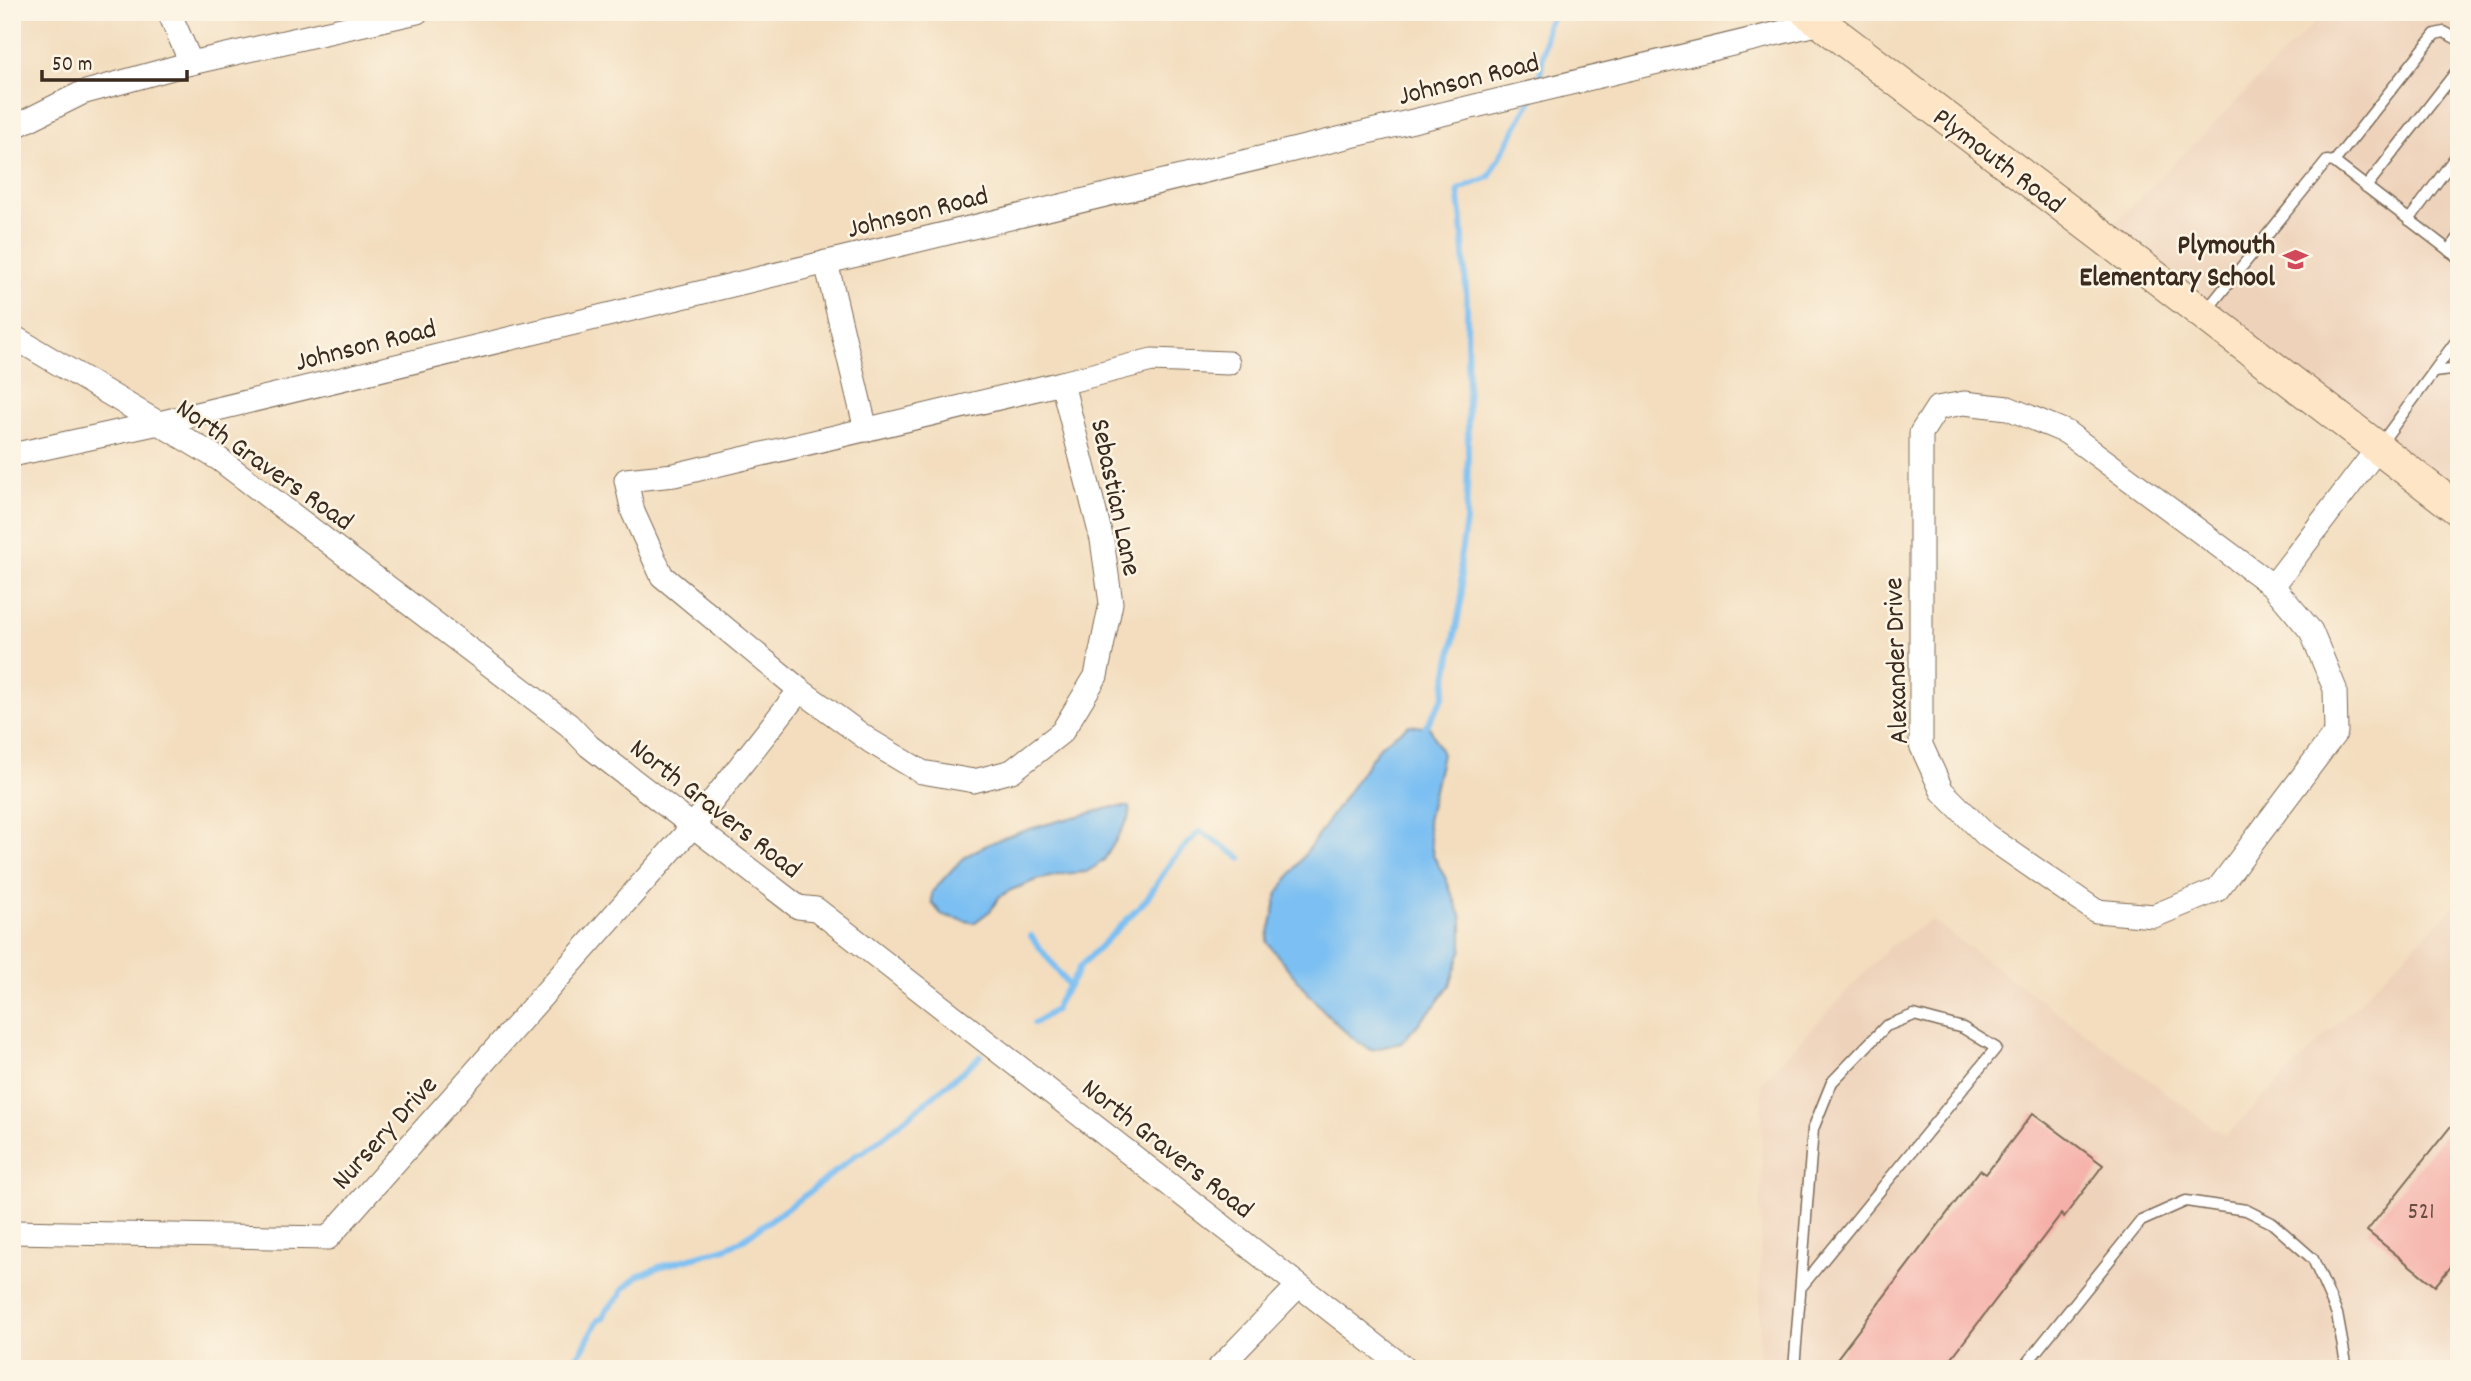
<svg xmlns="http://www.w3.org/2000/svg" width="2471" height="1381" font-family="Dekko,sans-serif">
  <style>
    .built { fill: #eed2ba }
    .water { fill: #7cbff2; stroke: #5c7488; stroke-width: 2 }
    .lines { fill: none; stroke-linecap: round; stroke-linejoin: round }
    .stream { stroke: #7cbff2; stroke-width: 6 }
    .building { fill: #f5b0a9 }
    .service-casing { stroke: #7b6956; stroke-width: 13 }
    .minor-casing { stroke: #7b6956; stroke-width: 25 }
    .secondary-casing { stroke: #7b6956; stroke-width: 34 }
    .service { stroke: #fff; stroke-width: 10 }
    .minor { stroke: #fff; stroke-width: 23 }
    .secondary { stroke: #fee5c5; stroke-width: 32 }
    .labels { text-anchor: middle; stroke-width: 5; stroke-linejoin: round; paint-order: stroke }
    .number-label { font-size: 24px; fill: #6a4c41 }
    .street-label { font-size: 28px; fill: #3b2a1e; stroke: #fcf5e5 }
    .poi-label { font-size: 28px; font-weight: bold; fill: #3b2a1e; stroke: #fcf5e5; text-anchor: end }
  </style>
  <rect width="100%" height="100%" fill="#fcf5e5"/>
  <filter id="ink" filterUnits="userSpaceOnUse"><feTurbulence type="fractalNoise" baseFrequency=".0143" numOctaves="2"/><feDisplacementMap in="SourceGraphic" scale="14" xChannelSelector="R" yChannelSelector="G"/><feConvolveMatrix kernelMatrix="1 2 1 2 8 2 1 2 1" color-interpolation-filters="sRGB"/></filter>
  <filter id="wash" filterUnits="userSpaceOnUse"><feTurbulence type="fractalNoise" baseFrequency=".00686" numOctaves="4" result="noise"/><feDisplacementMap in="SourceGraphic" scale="28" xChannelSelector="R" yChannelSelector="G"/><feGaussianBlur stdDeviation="1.57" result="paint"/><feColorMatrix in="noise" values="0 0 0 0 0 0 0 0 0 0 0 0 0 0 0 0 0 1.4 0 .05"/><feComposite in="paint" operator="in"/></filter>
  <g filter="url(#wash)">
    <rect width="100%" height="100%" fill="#f3ddbe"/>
    <g class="built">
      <path d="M2325 12H2459V510L2102 236Z"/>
      <path d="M2459 901V1369H1759L1762 1081 1890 946 1932 920 2225 1136Z"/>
    </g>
    <g class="water">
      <path d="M1409 725 1430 728 1442 754 1427 821 1433 855 1446 879 1462 918V948L1450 985 1435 1005 1401 1043 1371 1050C1334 1030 1293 975 1267 942L1278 893 1380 746Z"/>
      <path d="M1113 807H1129L1130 816 1104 860 1096 866 1086 872 1063 874 1037 880 1011 890 999 897 991 910 974 923 942 915 932 903V892C945 878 958 860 975 851 1017 828 1068 820 1113 807Z"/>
    </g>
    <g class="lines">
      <g class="stream">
        <path d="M1539 84 1547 25 1555 12"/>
        <path d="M1423 731 1443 698 1462 597 1460 559 1466 521 1468 456 1467 307 1462 222 1458 190 1489 177 1531 100"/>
        <path d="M1031 936 1069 986"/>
        <path d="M1034 1023 1055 1010C1059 994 1074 984 1079 968L1147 899 1172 860 1200 831 1241 858"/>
        <path d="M568 1369 582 1350 598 1320 603 1318 607 1309 621 1295 622 1290 638 1276 659 1267 726 1248 741 1241 811 1191 857 1154 865 1151C905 1120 942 1088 981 1056"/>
      </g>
    </g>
    <g id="blocks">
      <g class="building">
        <path d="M2033 1113 2103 1165 2064 1217 2061 1214 1943 1369 1931 1362 1925 1369H1829L1980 1170 1986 1174Z"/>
        <path d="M2459 1116V1257L2435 1286 2367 1231Z"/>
      </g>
    </g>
  </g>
  <g filter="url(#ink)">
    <use href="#blocks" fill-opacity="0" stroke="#7b6956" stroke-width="2"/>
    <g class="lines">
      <defs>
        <g id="service">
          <path d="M2334 162 2435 34 2444 32 2459 40"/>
          <path d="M2366 187 2459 68"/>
          <path d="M2409 220 2459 152"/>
          <path d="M2449 251 2459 237"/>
          <path d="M2206 311 2327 161 2334 162 2459 258"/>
          <path d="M2434 372 2459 369"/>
          <path d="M2379 446 2459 337"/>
          <path d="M1794 1369 1813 1129 1832 1082 1886 1026 1914 1015 1963 1028 1996 1048 1802 1286"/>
          <path d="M2022 1369 2141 1221 2186 1201 2246 1210 2272 1223 2313 1259 2337 1314 2347 1369"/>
        </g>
        <g id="minor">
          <path d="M169 12 191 63"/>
          <path d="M12 128 82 93 191 63 417 12"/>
          <path d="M826 262 866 430"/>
          <path d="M12 336 219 459 569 725 589 746 798 907 816 909 1406 1369"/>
          <path d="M1062 383 1152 360 1228 363"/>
          <path d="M12 455 159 423 1820 23 1827 15"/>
          <path d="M2273 586 2311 631 2335 689 2336 732 2217 890 2154 916 2096 911 1986 835 1942 791 1921 745V433L1937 408 1964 403 2008 408 2066 432 2273 586 2378 448"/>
          <path d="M12 1232 328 1238 692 827 800 690 870 741 922 772 974 781 1012 771 1062 732 1096 676 1111 603 1102 540 1062 383 674 475 626 480 633 512 662 576 800 690"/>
          <path d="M1218 1369 1298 1286"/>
        </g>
        <path id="secondary" d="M1807 12 2102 236 2459 510"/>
      </defs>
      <use href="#service" class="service-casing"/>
      <use href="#minor" class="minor-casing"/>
      <use href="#secondary" class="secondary-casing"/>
      <use href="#service" class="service"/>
      <use href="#minor" class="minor"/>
      <use href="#secondary" class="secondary"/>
    </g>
  </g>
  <defs>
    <symbol id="school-bare" viewBox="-9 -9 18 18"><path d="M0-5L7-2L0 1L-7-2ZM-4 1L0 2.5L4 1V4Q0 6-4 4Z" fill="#d1495b" stroke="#fcf5e5" stroke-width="2.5" paint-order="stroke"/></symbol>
  </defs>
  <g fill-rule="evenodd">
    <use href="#school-bare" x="2278" y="242" width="35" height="35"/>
  </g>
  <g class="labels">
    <g class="number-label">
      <text x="2421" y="1218">521</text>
    </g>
    <g class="street-label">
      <text transform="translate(1468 77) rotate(-14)" y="10">Johnson Road</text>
      <text transform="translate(2000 159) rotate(37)" y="10">Plymouth Road</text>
      <text transform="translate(917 210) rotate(-14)" y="10">Johnson Road</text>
      <text transform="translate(365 343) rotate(-14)" y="10">Johnson Road</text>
      <text transform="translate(266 463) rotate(35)" y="10">North Gravers Road</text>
      <text transform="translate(1118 497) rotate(78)" y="10">Sebastian Lane</text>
      <text transform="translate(1894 661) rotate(-92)" y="10">Alexander Drive</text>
      <text transform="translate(717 807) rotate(38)" y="10">North Gravers Road</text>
      <text transform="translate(383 1131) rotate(-48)" y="10">Nursery Drive</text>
      <text transform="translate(1169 1147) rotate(38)" y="10">North Gravers Road</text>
    </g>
    <g class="poi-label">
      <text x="2275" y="253">Plymouth<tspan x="2275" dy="32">Elementary School</tspan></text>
    </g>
  </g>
  <rect width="2471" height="1381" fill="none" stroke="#fcf5e5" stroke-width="42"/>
  <path d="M42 70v10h145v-10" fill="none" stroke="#3b2a1e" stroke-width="3.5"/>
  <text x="52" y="70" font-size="21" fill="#3b2a1e" stroke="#fcf5e5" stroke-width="5" paint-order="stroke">50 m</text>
</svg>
